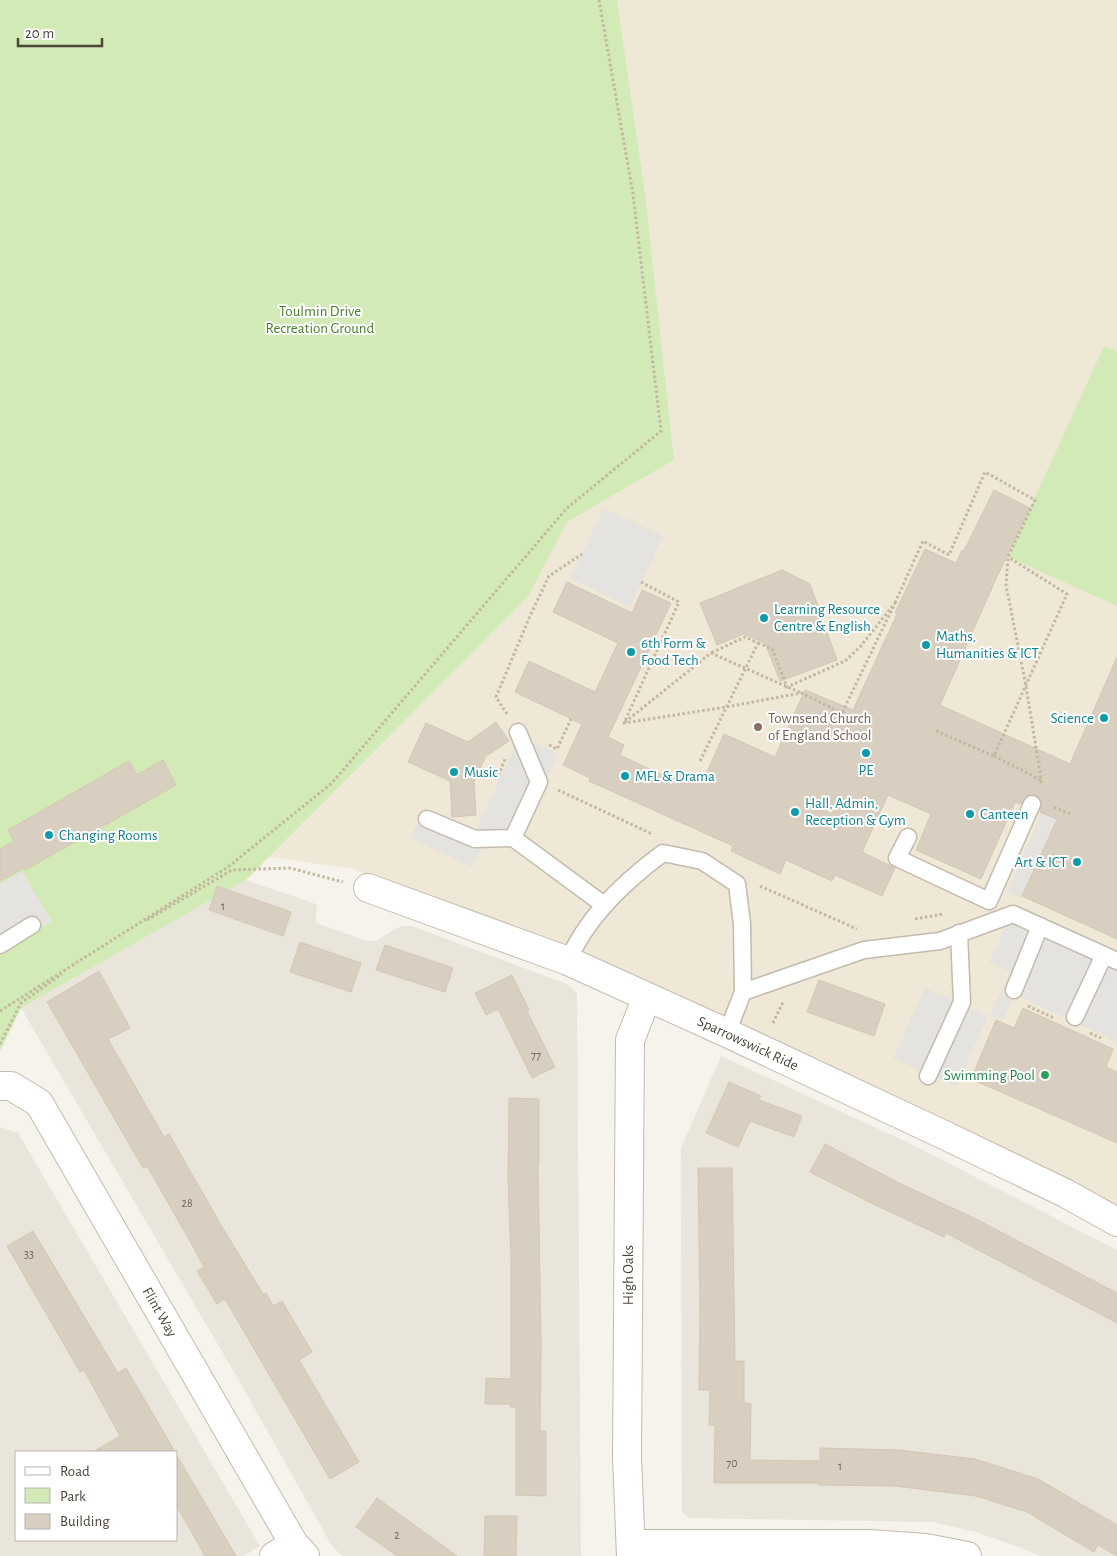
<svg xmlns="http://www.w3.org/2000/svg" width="1117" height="1556" font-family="'Alegreya Sans',sans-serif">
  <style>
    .residential { fill: #eae5da; fill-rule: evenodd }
    .education { fill: #efe8d6 }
    .green { fill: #d2eab5 }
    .parking { fill: #e5e3e0 }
    .building { fill: #d8cfc1; stroke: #d3c7b4 }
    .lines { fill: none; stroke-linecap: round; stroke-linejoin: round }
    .lane-casing { stroke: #c2bbae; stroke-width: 19 }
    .street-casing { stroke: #c2bbae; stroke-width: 30 }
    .path { stroke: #c4b79f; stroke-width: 3; stroke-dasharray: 2.5 2.5; stroke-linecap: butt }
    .lane { stroke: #fff; stroke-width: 16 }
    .street { stroke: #fff; stroke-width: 28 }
    .culture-dot { fill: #0f9aa8; stroke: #fff; stroke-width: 2 }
    .education-dot { fill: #8d6e63; stroke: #fff; stroke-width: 2 }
    .leisure-dot { fill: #2e9e5b; stroke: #fff; stroke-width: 2 }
    .labels { text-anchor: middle; stroke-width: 4; stroke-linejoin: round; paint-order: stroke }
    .number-label { font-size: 12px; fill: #6e675b }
    .park-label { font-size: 15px; fill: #4a7f2a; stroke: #fff }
    .culture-label { font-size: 15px; fill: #0d838f; stroke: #fff; text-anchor: start }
    .education-label { font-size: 15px; fill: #785e54; stroke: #fff; text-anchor: start }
    .street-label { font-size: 15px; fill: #4b4439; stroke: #fff }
    .leisure-label { font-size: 15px; fill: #27864d; stroke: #fff; text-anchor: end }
  </style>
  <rect width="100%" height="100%" fill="#f6f3ec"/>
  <g class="residential">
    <path d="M246 880 316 904 317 908 316 915V922L319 924 367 941H376L395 929 403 926H412L569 985 577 994 581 1556H342L332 1546 241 1384 21 1008Z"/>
    <path d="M721 1056 911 1144 1117 1250V1556H1040L1019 1547 976 1532 932 1522 690 1518 682 1512 681 1148Z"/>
    <path d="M0 1127 18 1133 260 1546 244 1556H0ZM16 1452H176V1540H16Z"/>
  </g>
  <path class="education" d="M617 0H1117V1214L942 1117 565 948 353 869 269 857 528 597 567 522 674 460 645 193Z"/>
  <g class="green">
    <path d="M0 0H617L645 193 674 460 567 522 528 597 246 880 21 1008 0 1051Z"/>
    <path d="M1104 346 1117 352V606L1008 557Z"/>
  </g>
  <g class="parking">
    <path d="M604 508 663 536 630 607 570 578Z"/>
    <path d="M519 736 558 754 518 842 490 830 473 867 410 838 424 809 475 832Z"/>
    <path d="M1042 811 1056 817 1021 898 1007 892Z"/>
    <path d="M22 871 52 921 0 951V884Z"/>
    <path d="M1013 910 1117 959V1042L1015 994 1002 1021 990 1015 1010 972 989 962Z"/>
    <path d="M925 988 988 1016 956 1087 893 1058Z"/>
  </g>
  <g class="building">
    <path d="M994 490 1030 508 995 581 940 705 1070 764 1117 657V939L1022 896 1057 819 1040 812 1042 802 1040 798 1036 795 1031 794 1027 796 1021 804 1015 802 981 879 916 850 931 814 888 795 862 852 895 868 882 896 835 875 832 881 786 860 780 874 731 851 733 846 589 781 590 778 563 765 582 724 515 692 529 661 595 692 618 643 553 612 567 582 632 613 642 590 671 603 608 737 624 745 620 755 673 780 677 771 702 783 724 734 775 757 805 690 853 710 897 614 895 613 925 549 956 563 962 550 964 551Z"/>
    <path d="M782 570 810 584 837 660 780 681 765 643 744 634 717 645 700 603Z"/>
    <path d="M496 722 509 741 486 756 474 781 476 815 452 817 450 781 408 762 426 723 468 742Z"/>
    <path d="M163 760 176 785 25 870 24 868 0 881V849L14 841 8 830 129 761 137 775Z"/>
    <path d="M217 886 291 912 283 936 209 910Z"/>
    <path d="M300 942 361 963 351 992 290 972Z"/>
    <path d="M385 945 453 968 445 992 376 970Z"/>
    <path d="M99 971 130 1028 108 1039 164 1137 169 1134 221 1225 263 1294 266 1293 273 1306 282 1301 312 1352 299 1360 359 1462 330 1479 225 1299 217 1304 197 1271 204 1267 191 1243 147 1166 143 1168 47 1002Z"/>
    <path d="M512 975 529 1010 527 1011 555 1067 532 1078 498 1009 486 1015 475 993Z"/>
    <path d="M819 980 885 1004 874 1036 807 1012Z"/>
    <path d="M1023 1008 1113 1049 1106 1067 1117 1072V1143L971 1079 996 1020 1014 1028Z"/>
    <path d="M729 1082 761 1096 759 1100 802 1116 794 1137 750 1121 738 1147 706 1133Z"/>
    <path d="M509 1098 539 1099V1163H538L541 1345 540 1431H546V1496L516 1495V1407H510L511 1404H485L486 1378 511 1379V1258L508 1180Z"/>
    <path d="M825 1144 899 1183 976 1219 1117 1293V1323L946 1233 944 1237 869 1202 810 1172Z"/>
    <path d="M698 1168H732L735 1361H744V1403L751 1404 750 1460 820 1461V1448L898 1450 975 1459 1038 1479 1117 1525V1556L1098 1545 1094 1552 1027 1512 976 1496 895 1486 819 1485V1483H714L715 1425H709L710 1390H699L700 1306Z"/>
    <path d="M33 1231 118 1373 126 1368 175 1452H93L120 1436 84 1370 80 1372 7 1246Z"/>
    <path d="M176 1454 236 1556H205L176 1505Z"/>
    <path d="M377 1498 457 1556H397L356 1527Z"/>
    <path d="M485 1516H517L516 1556H484Z"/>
  </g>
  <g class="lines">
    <defs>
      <g id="lane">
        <path d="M427 819 475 839 513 838 539 782 518 732"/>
        <path d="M908 837 897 858 989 901 1032 804"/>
        <path d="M513 838 604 905"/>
        <path d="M0 945 32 925"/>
        <path d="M568 961C587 916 625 881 663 853L702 861 737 884 742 924 743 992 727 1033"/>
        <path d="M1014 990 1040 926"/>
        <path d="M743 992 864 950 940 941 1013 914 1117 961"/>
        <path d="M1075 1017 1104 955"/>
        <path d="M928 1076 962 1002 959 933"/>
      </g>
      <g id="street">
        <path d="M368 888 568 961 727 1033 942 1134 1065 1193 1117 1222"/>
        <path d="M0 1086H11L39 1103 294 1544 305 1556"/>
        <path d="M631 1544H869L926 1548 967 1556"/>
        <path d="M274 1556 294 1544"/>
        <path d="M631 1556 627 1457 630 1040 647 997"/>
      </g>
    </defs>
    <use href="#lane" class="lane-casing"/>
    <use href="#street" class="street-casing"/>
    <g class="path">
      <path d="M641 582 679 602 624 723 726 707 801 693 859 721"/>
      <path d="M895 603 923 541 949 555 985 472 1035 500 1008 557 1006 585 1026 686 1042 785"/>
      <path d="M758 643 772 649 787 687 845 661 860 647 895 603 842 713"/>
      <path d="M507 714 496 697 530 616 549 576 582 554"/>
      <path d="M625 722 711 653 801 693"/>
      <path d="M936 731 994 756 1067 594 1008 557"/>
      <path d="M549 745 557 749 571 719"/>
      <path d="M994 756 1041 780"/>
      <path d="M700 761 758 643 745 637 711 653"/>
      <path d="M481 770 498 777 505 759"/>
      <path d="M558 790 650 833H652"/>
      <path d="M1054 807 1070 814"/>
      <path d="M760 886 857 929"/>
      <path d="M915 919 943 914"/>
      <path d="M147 920 232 870 290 868 343 882"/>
      <path d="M1028 1006 1054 1018"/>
      <path d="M0 1011 228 867 332 783 567 508 661 431 633 194 599 0"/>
      <path d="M773 1023 783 1002"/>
      <path d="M1090 1033 1101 1038"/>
      <path d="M0 1044 21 1003 62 974"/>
    </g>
    <use href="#lane" class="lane"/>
    <use href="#street" class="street"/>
  </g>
  <g class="culture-dot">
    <circle cx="764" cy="618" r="5"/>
    <circle cx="926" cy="645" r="5"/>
    <circle cx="631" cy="652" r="5"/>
    <circle cx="1104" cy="718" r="5"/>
    <circle cx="866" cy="753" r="5"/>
    <circle cx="454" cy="772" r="5"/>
    <circle cx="625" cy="776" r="5"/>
    <circle cx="795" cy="812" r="5"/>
    <circle cx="970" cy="814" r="5"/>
    <circle cx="49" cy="835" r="5"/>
    <circle cx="1077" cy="862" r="5"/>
  </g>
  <circle class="education-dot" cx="758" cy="727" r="5"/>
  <circle class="leisure-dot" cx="1045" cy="1075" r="5"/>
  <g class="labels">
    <g class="number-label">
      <text x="223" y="910">1</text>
      <text x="536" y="1059">77</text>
      <text x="187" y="1207">28</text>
      <text x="29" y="1258">33</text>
      <text x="732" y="1467">70</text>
      <text x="840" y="1470">1</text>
      <text x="397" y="1539">2</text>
    </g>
    <g class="park-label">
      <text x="320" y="316">Toulmin Drive<tspan x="320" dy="17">Recreation Ground</tspan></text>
    </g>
    <g class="culture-label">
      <text x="774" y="614">Learning Resource<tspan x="774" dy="17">Centre &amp; English</tspan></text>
      <text x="936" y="641">Maths,<tspan x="936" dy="17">Humanities &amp; ICT</tspan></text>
      <text x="641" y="648">6th Form &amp;<tspan x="641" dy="17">Food Tech</tspan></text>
      <text x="1094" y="723" text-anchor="end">Science</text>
      <text x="866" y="775" text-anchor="middle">PE</text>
      <text x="464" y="777">Music</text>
      <text x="635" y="781">MFL &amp; Drama</text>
      <text x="805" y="808">Hall, Admin,<tspan x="805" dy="17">Reception &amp; Gym</tspan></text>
      <text x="980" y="819">Canteen</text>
      <text x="59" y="840">Changing Rooms</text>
      <text x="1067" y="867" text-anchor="end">Art &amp; ICT</text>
    </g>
    <g class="education-label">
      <text x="768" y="723">Townsend Church<tspan x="768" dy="17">of England School</tspan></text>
    </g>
    <g class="street-label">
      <text transform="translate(748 1043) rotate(25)" y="5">Sparrowswick Ride</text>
      <text transform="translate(628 1275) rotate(-90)" y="5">High Oaks</text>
      <text transform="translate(160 1312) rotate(60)" y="5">Flint Way</text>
    </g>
    <g class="leisure-label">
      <text x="1035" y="1080">Swimming Pool</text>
    </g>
  </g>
  <rect x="15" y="1451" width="162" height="90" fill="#ffffff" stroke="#b7b4b0"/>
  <rect x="25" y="1467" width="25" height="8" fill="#ffffff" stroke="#b7b4b0"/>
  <text x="60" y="1476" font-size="15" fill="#4b4439">Road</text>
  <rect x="25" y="1488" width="25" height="15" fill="#d2eab5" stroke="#b7b4b0"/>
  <text x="60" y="1501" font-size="15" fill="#4b4439">Park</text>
  <rect x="25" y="1514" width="25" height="15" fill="#d8cfc1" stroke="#b7b4b0"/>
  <text x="60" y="1526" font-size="15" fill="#4b4439">Building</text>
  <path d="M18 38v8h84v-8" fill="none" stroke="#4b4439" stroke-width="2.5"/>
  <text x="25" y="38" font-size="15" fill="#4b4439" stroke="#ffffff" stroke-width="4" paint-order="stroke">20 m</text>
</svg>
